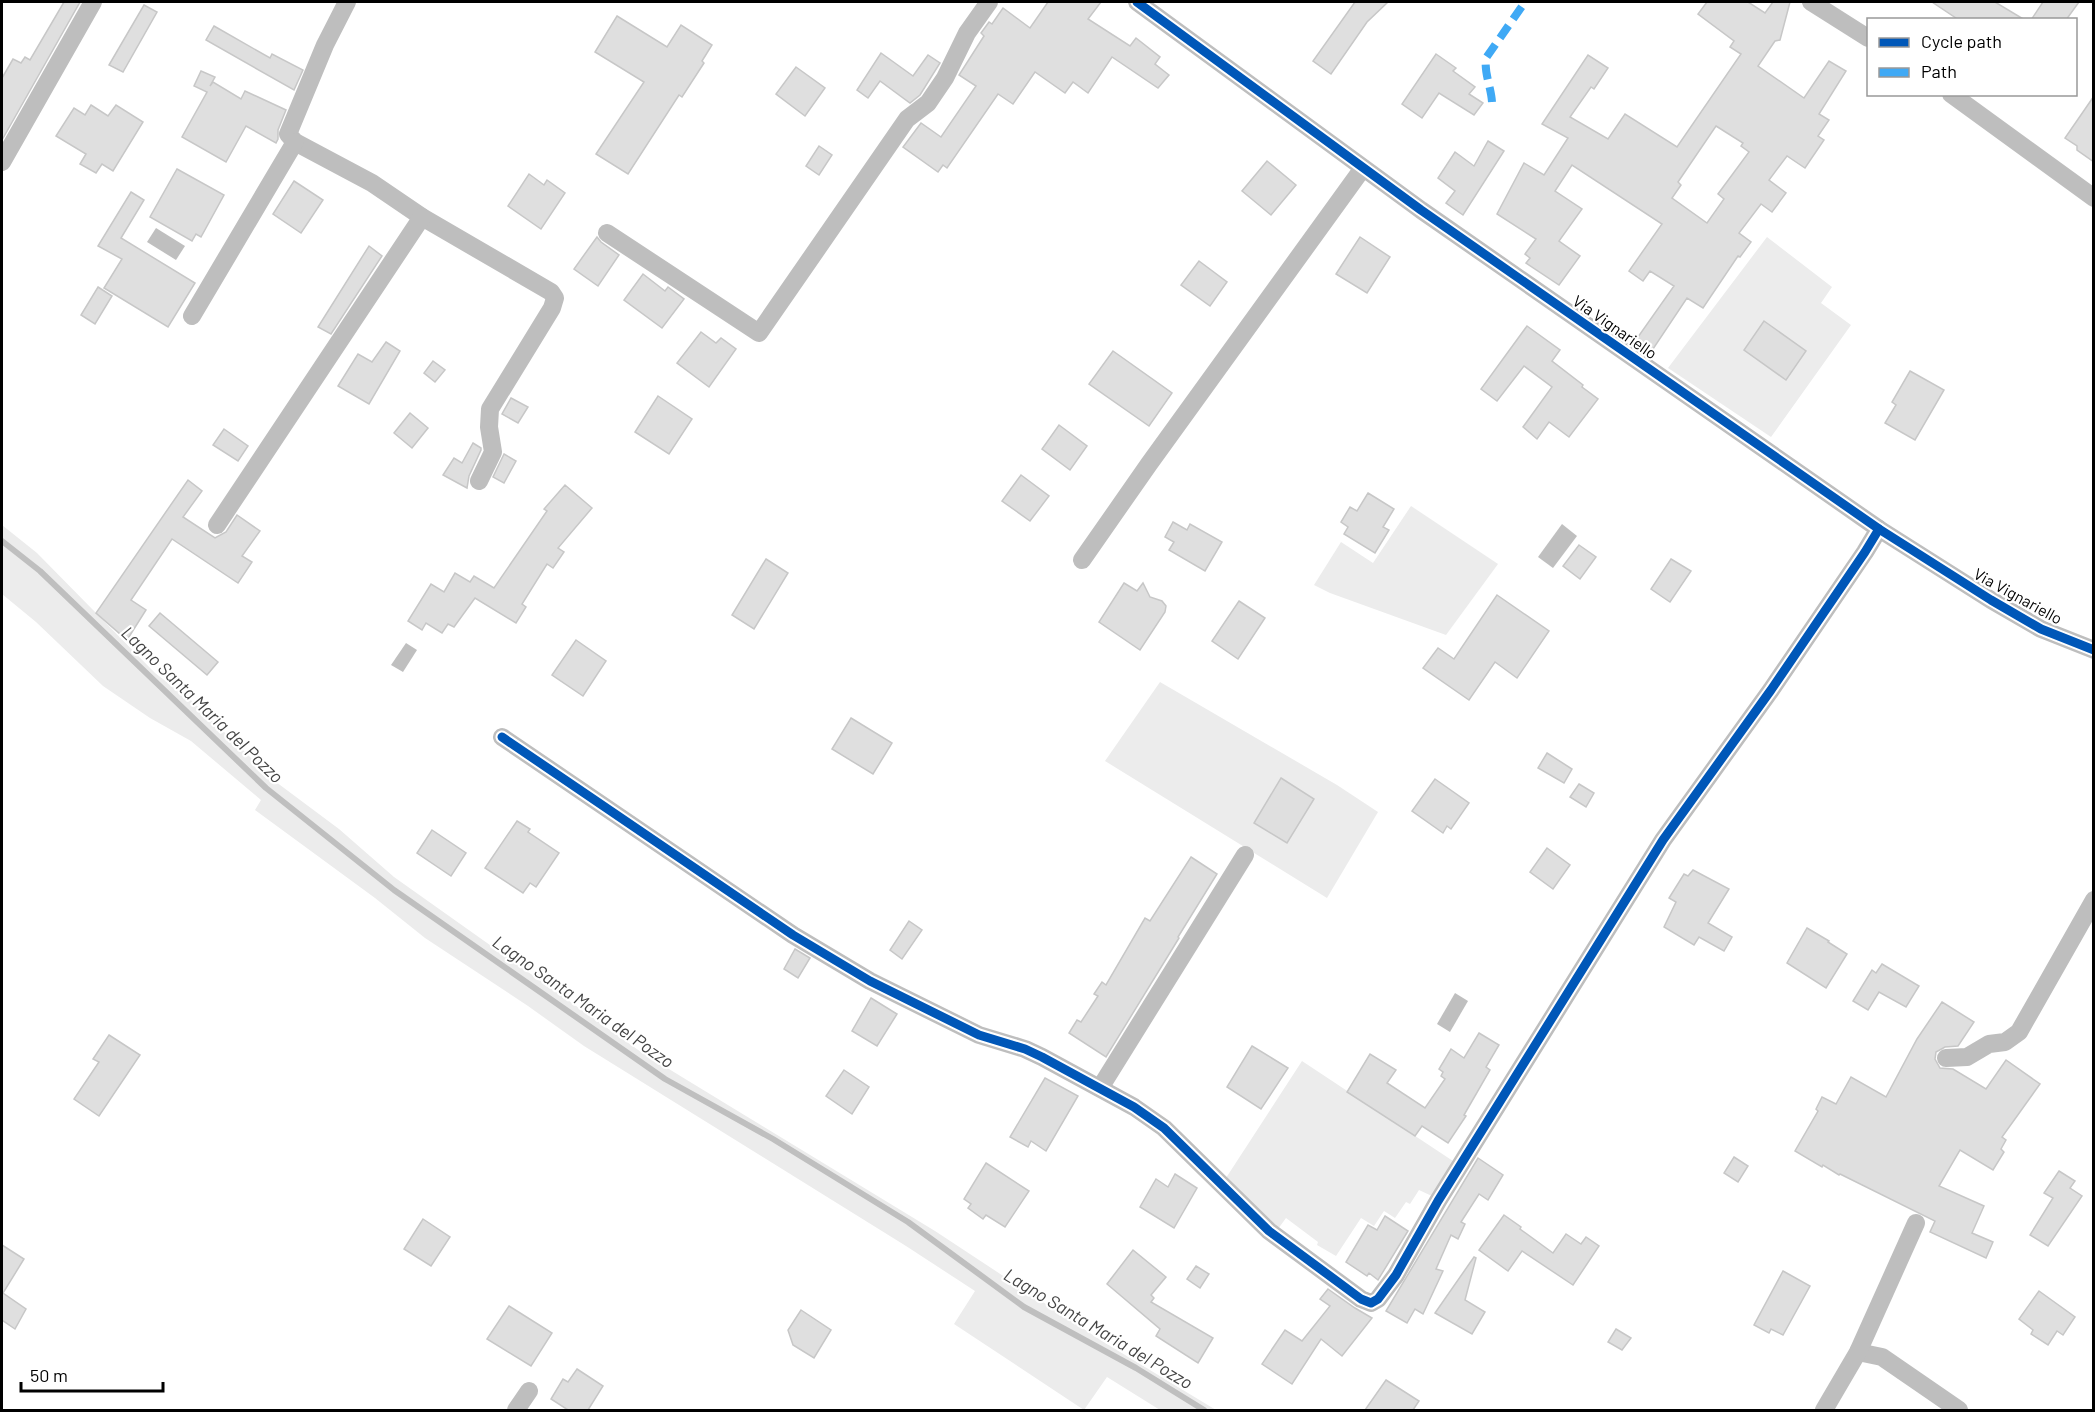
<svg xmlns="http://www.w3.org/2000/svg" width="2095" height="1412" font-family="Barlow,sans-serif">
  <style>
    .green { fill: #ececec }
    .water { fill: #bfbfbf }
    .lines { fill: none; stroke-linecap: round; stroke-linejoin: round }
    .stream { stroke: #bfbfbf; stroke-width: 6 }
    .building { fill: #dfdfdf; stroke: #c7c7c7; stroke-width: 1.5; fill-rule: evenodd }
    .minor { stroke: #bebebe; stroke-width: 18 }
    .quiet { stroke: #3fa9f5; stroke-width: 8; stroke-dasharray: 15 8; stroke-linecap: butt }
    .cycleway-casing { stroke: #fff; stroke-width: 13 }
    .cycleway { stroke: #0057b8; stroke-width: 9 }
    .labels { text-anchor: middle; stroke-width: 4.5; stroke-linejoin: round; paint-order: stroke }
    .street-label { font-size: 16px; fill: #000; stroke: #fff }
    .water-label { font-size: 18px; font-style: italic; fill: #444; stroke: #fff }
  </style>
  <rect width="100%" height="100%" fill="#fff"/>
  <g class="green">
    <path d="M1767 237 1832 287 1821 303 1851 325 1771 437 1668 368Z"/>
    <path d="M1411 506 1498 564 1446 635 1330 593 1314 585 1341 542 1373 563Z"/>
    <path d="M2 525 37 553 155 673 192 701 276 782 339 829 394 877 641 1052 935 1231 1102 1341 1216 1410H1160L1107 1377 1084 1410 954 1324 975 1291 906 1246 584 1046 528 1006 425 938 375 898 255 810 261 800 191 741 150 718 103 686 36 622 2 594Z"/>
    <path d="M1160 682 1337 785 1378 812 1327 898 1105 761Z"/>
    <path d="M1302 1061 1456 1163 1434 1197 1419 1190 1410 1204 1406 1202 1395 1218 1384 1211 1374 1226 1361 1218 1336 1256 1317 1245 1318 1242 1286 1218 1278 1229 1224 1181Z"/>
  </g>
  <g class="water">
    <path d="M156 228 185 246 176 260 147 242Z"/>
    <path d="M1562 524 1577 536 1553 568 1538 557Z"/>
    <path d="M406 643 417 650 403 672 391 665Z"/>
    <path d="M1455 993 1468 1001 1450 1032 1437 1024Z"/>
  </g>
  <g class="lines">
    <path class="stream" d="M2 541 40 571 266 788 394 890 665 1079 773 1139 908 1222 1024 1307 1136 1368 1204 1410"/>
  </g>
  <g class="building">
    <path d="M64 2H80L2 140V78L13 59 21 63 25 57 30 60Z"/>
    <path d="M1048 2H1101L1088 19 1130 46 1136 38 1160 57 1155 64 1169 75 1158 88 1112 57 1088 93 1073 82 1065 93 1035 72 1013 104 998 94 947 168 943 165 938 172 903 147 921 123 941 137 976 86 959 75 984 36 981 33 989 22 992 24 1003 8 1030 28Z"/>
    <path d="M1355 2H1388L1367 22 1331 74 1313 61Z"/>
    <path d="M1707 2H1748L1765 13 1773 2H1790L1780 40 1775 41 1758 66 1804 98 1829 61 1846 71 1819 114 1829 120 1818 136 1824 140 1805 168 1787 156 1769 180 1786 193 1772 212 1761 204 1739 233 1751 242 1740 257 1738 256 1703 308 1687 298 1649 355 1633 344 1674 286 1650 271 1643 281 1629 271 1662 224 1572 165 1555 191 1582 209 1559 241 1580 256 1559 285 1526 263 1530 258 1525 254 1536 239 1497 214 1524 163 1544 175 1568 138 1542 124 1588 55 1608 68 1594 89 1591 87 1570 117 1608 139 1625 114 1677 147 1741 54 1730 47 1734 41 1698 14ZM1716 126 1743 143 1741 146 1749 152 1718 194 1724 199 1707 223 1672 198 1681 185 1678 182Z"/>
    <path d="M1932 2H1995L2025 20H1959Z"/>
    <path d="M2043 2H2079L2066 20H2031Z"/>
    <path d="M144 5 157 12 123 72 109 65Z"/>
    <path d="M617 16 667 47 681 25 712 45 702 61 704 63 682 97 679 95 628 174 596 154 644 82 595 52Z"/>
    <path d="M214 26 270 58 272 54 303 70 294 90 206 40Z"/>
    <path d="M881 53 913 76 928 55 940 63 920 95 910 103 880 81 868 98 857 90Z"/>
    <path d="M1436 54 1456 68 1453 71 1475 87 1469 94 1483 103 1474 115 1439 93 1422 118 1402 104Z"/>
    <path d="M796 67 825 88 805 116 776 94Z"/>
    <path d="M201 71 215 77 210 86 213 82 241 99 245 91 286 110 278 130V139L276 143 246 126 226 162 182 137 207 92 194 86Z"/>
    <path d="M2094 96V162L2077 150V146L2065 138Z"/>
    <path d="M91 105 108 116 116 105 143 122 113 171 102 164 96 173 80 164 86 154 56 136 74 108 85 115Z"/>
    <path d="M1488 141 1504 151 1463 215 1446 203 1455 191 1438 178 1455 152 1474 166Z"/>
    <path d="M819 146 832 155 819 175 806 166Z"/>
    <path d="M1267 161 1296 185 1271 215 1242 191Z"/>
    <path d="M177 169 224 195 201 237 196 234 192 241 150 217Z"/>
    <path d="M529 174 544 185 547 180 565 193 541 229 508 206Z"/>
    <path d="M294 181 323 200 301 233 273 214Z"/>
    <path d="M131 192 144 200 121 238 195 283 168 327 104 288 122 259 98 246Z"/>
    <path d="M597 237 601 242 619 255 598 286 574 269Z"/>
    <path d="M1360 237 1390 257 1367 293 1336 274Z"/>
    <path d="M369 246 382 256 331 334 318 327Z"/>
    <path d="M1199 261 1227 282 1210 306 1181 285Z"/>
    <path d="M643 274 665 291 668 287 684 299 662 328 624 300Z"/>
    <path d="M98 287 112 296 95 324 81 315Z"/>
    <path d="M1764 321 1806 351 1786 380 1744 350Z"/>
    <path d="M1527 326 1560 350 1552 361 1583 385 1582 387 1598 399 1569 437 1549 422 1537 439 1523 427 1552 387 1524 366 1497 401 1481 389Z"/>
    <path d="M701 332 716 343 721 338 736 349 709 387 677 363Z"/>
    <path d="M386 342 400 351 369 404 338 386 358 354 372 362Z"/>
    <path d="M1113 351 1172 393 1149 426 1089 384Z"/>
    <path d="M433 361 445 370 435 382 424 373Z"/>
    <path d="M1910 371 1944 390 1915 440 1885 423 1896 405 1892 402Z"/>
    <path d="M658 396 692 419 669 454 635 432Z"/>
    <path d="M511 398 528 407 518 423 502 414Z"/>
    <path d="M410 413 428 428 412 448 394 433Z"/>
    <path d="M1059 425 1087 446 1070 470 1042 449Z"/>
    <path d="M224 429 248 446 238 461 213 445Z"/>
    <path d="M473 443 481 448V450L469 476 467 488 443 475 454 458 462 463Z"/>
    <path d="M504 454 516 461 504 483 493 477Z"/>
    <path d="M1021 475 1049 496 1030 521 1002 501Z"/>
    <path d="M188 480 202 491 183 517 215 538 226 532 237 515 260 531 242 556 252 562 238 583 172 539 131 600 146 610 127 640 96 613Z"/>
    <path d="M565 485 592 508 558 548 564 552 553 568 547 564 522 604 526 607 516 623 475 598 454 627 448 624 442 633 426 623 422 630 408 621 431 584 444 592 455 573 470 582 474 576 494 588 547 511 544 509Z"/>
    <path d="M1368 493 1394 509 1383 527 1389 530 1375 553 1344 534 1348 527 1341 522 1350 507 1357 511Z"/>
    <path d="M1173 522 1187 530 1190 524 1222 542 1205 571 1169 550 1174 542 1165 537Z"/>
    <path d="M1579 545 1596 557 1580 579 1563 566Z"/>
    <path d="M766 559 788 573 754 629 732 615Z"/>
    <path d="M1671 559 1691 571 1670 602 1651 589Z"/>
    <path d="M1124 583 1137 591 1143 583 1150 597 1162 601 1166 606 1165 612 1140 650 1099 622Z"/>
    <path d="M1497 595 1549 631 1517 678 1495 662 1469 700 1423 668 1438 648 1454 659Z"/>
    <path d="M1239 601 1265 618 1238 659 1212 641Z"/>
    <path d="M160 613 218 662 207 675 149 626Z"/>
    <path d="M576 640 606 661 583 696 552 675Z"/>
    <path d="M851 718 892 743 873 774 832 749Z"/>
    <path d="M1547 753 1572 769 1564 783 1538 768Z"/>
    <path d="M1281 778 1314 799 1287 843 1254 823Z"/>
    <path d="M1435 779 1469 803 1451 829 1447 826 1443 833 1412 811Z"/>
    <path d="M1579 784 1594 793 1586 807 1570 797Z"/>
    <path d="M517 821 530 829 528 832 559 853 536 887 530 883 523 893 485 868Z"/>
    <path d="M432 830 466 853 451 876 417 853Z"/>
    <path d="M1547 848 1570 865 1553 889 1530 872Z"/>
    <path d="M1191 857 1217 874 1178 937 1179 938 1106 1057 1069 1033 1077 1020 1081 1022 1098 996 1094 994 1102 982 1106 985 1145 918 1150 921Z"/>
    <path d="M1693 870 1729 889 1708 923 1732 937 1724 951 1699 937 1694 945 1664 927 1676 902 1669 898 1684 874 1688 876Z"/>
    <path d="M909 921 922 930 902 959 890 950Z"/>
    <path d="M1807 928 1829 941 1828 942 1847 954 1826 988 1787 963Z"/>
    <path d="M795 949 810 958 798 978 784 969Z"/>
    <path d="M1882 964 1919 986 1906 1007 1879 992 1868 1010 1853 1001 1872 970 1876 973Z"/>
    <path d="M871 998 897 1014 877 1046 852 1031Z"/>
    <path d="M1942 1002 1974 1022 1958 1046 1945 1047 1936 1052 1935 1059 1940 1068 1953 1069 1986 1089 2006 1060 2040 1084 2002 1137 2006 1140 2001 1149 2004 1152 1993 1170 1960 1150 1939 1186 1984 1206 1972 1233 1993 1242 1986 1258 1930 1232 1935 1221 1840 1174 1839 1175 1823 1165 1822 1167 1795 1151 1818 1111 1816 1109 1822 1097 1836 1104 1851 1077 1886 1097 1917 1039Z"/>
    <path d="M1479 1033 1499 1045 1486 1067 1490 1070 1464 1115 1466 1116 1448 1143 1422 1126 1415 1136 1347 1092 1370 1054 1396 1070 1387 1083 1425 1108 1445 1079 1441 1076 1443 1072 1439 1069 1451 1049 1464 1058Z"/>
    <path d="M109 1035 140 1055 99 1116 74 1099 99 1062 93 1059Z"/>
    <path d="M1252 1046 1288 1068 1261 1109 1227 1087Z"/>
    <path d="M844 1070 869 1087 852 1114 826 1096Z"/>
    <path d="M1045 1078 1078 1096 1046 1151 1031 1141 1028 1147 1010 1137Z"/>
    <path d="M1734 1157 1748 1166 1738 1182 1724 1173Z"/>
    <path d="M1478 1158 1503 1175 1488 1200 1479 1194 1461 1222 1465 1224 1458 1239 1451 1235 1436 1269 1443 1271 1423 1314 1415 1309 1407 1323 1386 1311Z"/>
    <path d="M986 1163 1029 1191 1005 1227 986 1215 983 1219 968 1208 971 1204 964 1199Z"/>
    <path d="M2059 1171 2075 1181 2070 1188 2082 1196 2048 1246 2030 1235 2053 1198 2044 1193Z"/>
    <path d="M1175 1174 1197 1188 1174 1228 1140 1207 1156 1179 1168 1187Z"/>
    <path d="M1504 1215 1521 1227 1520 1229 1553 1253 1566 1234 1581 1244 1586 1237 1599 1246 1573 1285 1522 1251 1508 1271 1479 1250Z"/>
    <path d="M1385 1216 1408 1231 1378 1280 1369 1273 1367 1276 1346 1262 1368 1225 1377 1230Z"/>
    <path d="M423 1219 450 1237 431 1266 404 1249Z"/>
    <path d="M2 1245 24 1259 3 1293 26 1309 15 1329 2 1320Z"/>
    <path d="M1133 1250 1166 1277 1151 1295 1154 1298 1151 1302 1213 1338 1198 1363 1156 1336 1160 1329 1107 1284Z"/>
    <path d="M1474 1257 1476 1258 1465 1300 1485 1312 1472 1334 1435 1313Z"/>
    <path d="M1196 1266 1209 1274 1200 1288 1187 1279Z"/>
    <path d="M1783 1271 1810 1286 1783 1335 1771 1329 1769 1333 1754 1325Z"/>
    <path d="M1328 1289 1355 1308 1372 1318 1342 1356 1321 1339 1292 1384 1262 1364 1285 1330 1302 1341 1330 1306 1320 1299Z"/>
    <path d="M2039 1291 2075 1317 2063 1335 2057 1331 2048 1345 2031 1334 2033 1330 2019 1319Z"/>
    <path d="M509 1306 552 1333 531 1366 487 1339Z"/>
    <path d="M801 1310 831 1330 814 1358 793 1345 788 1330Z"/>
    <path d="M1616 1329 1631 1338 1622 1350 1608 1342Z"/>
    <path d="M577 1369 603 1386 588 1410H568L551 1399 563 1379 568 1382Z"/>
    <path d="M1386 1380 1419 1401 1413 1410H1365Z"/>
  </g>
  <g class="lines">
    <g class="minor">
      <path d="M347 2 325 45 288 134 295 142 372 183 422 217 551 292 555 298 552 308 490 409 489 427 493 452 479 481"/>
      <path d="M1137 2 1421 210 1879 529 1991 600 2041 629 2094 650"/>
      <path d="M1811 2 1868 38"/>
      <path d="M1951 94 2094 198"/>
      <path d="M2 162 93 2"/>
      <path d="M607 233 759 333 907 119 928 103 945 78 967 33 989 2"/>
      <path d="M192 316 295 142"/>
      <path d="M217 525 422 217"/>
      <path d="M1082 560 1149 464 1363 168"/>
      <path d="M502 737 793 935 870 981 979 1035 1025 1049 1042 1057 1134 1107 1164 1128 1269 1231 1361 1299 1371 1303 1378 1299 1396 1275 1438 1201 1663 840 1771 690 1865 552 1879 529"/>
      <path d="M1946 1058 1967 1057 1989 1044 2005 1042 2019 1032 2094 900"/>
      <path d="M1100 1088 1245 855"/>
      <path d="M1858 1352 1882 1357 1959 1410"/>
      <path d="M516 1410 529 1391"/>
      <path d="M1824 1410 1858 1352 1916 1223"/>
    </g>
    <path class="quiet" d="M1492 102C1491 87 1484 73 1486 58L1525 2"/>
    <defs>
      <g id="cycleway">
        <path d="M1137 2 1421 210 1879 529 1991 600 2041 629 2094 650"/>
        <path d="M502 737 793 935 870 981 979 1035 1025 1049 1042 1057 1134 1107 1164 1128 1269 1231 1361 1299 1371 1303 1378 1299 1396 1275 1438 1201 1663 840 1771 690 1865 552 1879 529"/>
      </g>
    </defs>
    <use href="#cycleway" class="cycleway-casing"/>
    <use href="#cycleway" class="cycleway"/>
  </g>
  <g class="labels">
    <g class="street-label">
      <text transform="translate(1615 327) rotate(35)" y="6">Via Vignariello</text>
      <text transform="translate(2018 596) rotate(29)" y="6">Via Vignariello</text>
    </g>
    <g class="water-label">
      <text transform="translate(202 705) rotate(44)" y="6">Lagno Santa Maria del Pozzo</text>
      <text transform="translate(583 1002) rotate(35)" y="6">Lagno Santa Maria del Pozzo</text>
      <text transform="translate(1098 1329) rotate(31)" y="6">Lagno Santa Maria del Pozzo</text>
    </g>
  </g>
  <rect width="2095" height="1412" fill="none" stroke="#000000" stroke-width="6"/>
  <rect x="1867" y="18" width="210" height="78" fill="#ffffff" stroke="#999999" stroke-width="1.5"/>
  <rect x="1879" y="38" width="30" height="9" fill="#0057b8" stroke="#999999" stroke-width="1.5"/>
  <text x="1921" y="48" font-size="18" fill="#000000">Cycle path</text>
  <rect x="1879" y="68" width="30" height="9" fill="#3fa9f5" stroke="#999999" stroke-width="1.5"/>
  <text x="1921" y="78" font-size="18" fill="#000000">Path</text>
  <path d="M21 1382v9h142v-9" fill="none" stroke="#000000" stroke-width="3"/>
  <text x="30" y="1382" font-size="18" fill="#000000" stroke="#ffffff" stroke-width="4.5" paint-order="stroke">50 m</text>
</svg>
